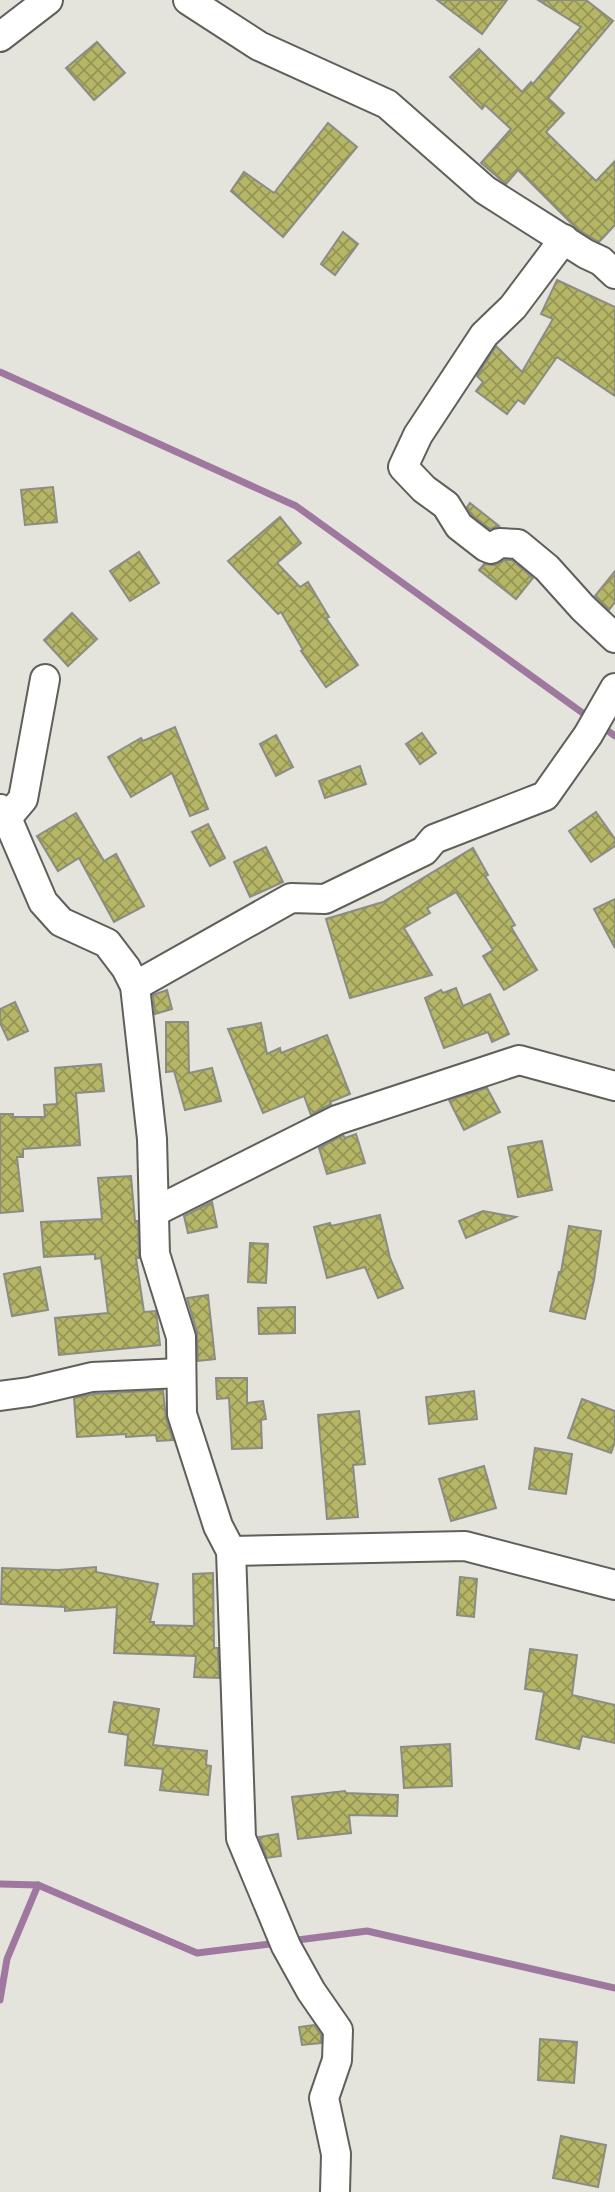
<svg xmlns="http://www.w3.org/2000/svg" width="615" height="2192" font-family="Roboto,sans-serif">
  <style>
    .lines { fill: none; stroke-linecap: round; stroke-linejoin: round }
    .stream { stroke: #9f78a0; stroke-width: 7 }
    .building { fill: url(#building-cross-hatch); stroke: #8b8c84; stroke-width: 2 }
    .minor-casing { stroke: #5f6059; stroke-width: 32 }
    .minor { stroke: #fff; stroke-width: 28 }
  </style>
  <defs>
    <pattern id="building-cross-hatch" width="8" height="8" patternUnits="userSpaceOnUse" patternTransform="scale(1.75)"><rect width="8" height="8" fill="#b6b667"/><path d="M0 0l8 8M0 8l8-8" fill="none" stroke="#959556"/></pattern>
  </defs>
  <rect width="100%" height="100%" fill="#e4e4dc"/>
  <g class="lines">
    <g class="stream">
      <path d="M0 372 296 506 591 719"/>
      <path d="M601 726 615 736"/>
      <path d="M0 1884 38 1885 197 1953 278 1943"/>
      <path d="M290 1941 367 1931 615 1988"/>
      <path d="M0 2000 7 1959 38 1885"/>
    </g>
  </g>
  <g class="building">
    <path d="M437 0H507L482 34Z"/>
    <path d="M538 0H586L613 21 548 98 564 113 546 132 596 181 615 161V225L599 242 577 229 518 170 506 184 481 163 511 129 485 105 482 109 450 77 479 49 522 92 531 82 533 84 581 27Z"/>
    <path d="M97 42 125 73 94 100 66 68Z"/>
    <path d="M328 123 357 147 283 237 231 191 244 172 274 193Z"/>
    <path d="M343 232 358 244 335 275 321 264Z"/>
    <path d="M557 280 615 307V396L557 357 524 404 518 400 507 414 476 391 483 382 477 376 496 346 522 372 553 319 541 314Z"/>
    <path d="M53 487 57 522 25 525 21 490Z"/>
    <path d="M470 503 499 526 490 529 472 515 467 507Z"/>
    <path d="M280 517 301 543 277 563 300 587 308 582 329 617 326 618 358 665 326 687 301 651 303 650 281 612 278 614 228 561Z"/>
    <path d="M139 552 159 583 130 601 110 571Z"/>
    <path d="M504 560H512L533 578 516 599 479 570 484 564 494 565Z"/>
    <path d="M615 571V602L609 610 595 596Z"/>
    <path d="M72 613 97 639 68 666 44 640Z"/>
    <path d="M175 727 208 809 190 816 172 773 131 797 108 757 141 738 143 741Z"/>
    <path d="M422 733 436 753 420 764 406 744Z"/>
    <path d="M276 735 293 767 276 776 260 744Z"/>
    <path d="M360 766 366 784 325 798 319 781Z"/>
    <path d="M596 812 615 839V846L591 862 569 831Z"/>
    <path d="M76 813 104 861 116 854 144 906 114 922 79 858 58 871 37 836Z"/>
    <path d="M208 824 225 858 210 866 192 832Z"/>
    <path d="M266 847 283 882 250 897 234 862Z"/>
    <path d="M473 848 488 875 485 876 515 925 511 927 537 970 504 990 483 956 493 950 456 892 427 908 430 913 404 928 432 975 350 998 326 919 383 902Z"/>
    <path d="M615 899V948L594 909Z"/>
    <path d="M456 988 463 1006 490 994 509 1034 492 1042 488 1032 444 1048 425 998 441 990 443 993Z"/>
    <path d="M167 990 172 1009 155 1014 153 995Z"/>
    <path d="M15 1002 28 1031 8 1040 0 1023V1009Z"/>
    <path d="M166 1022H188L189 1073 212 1068 221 1101 185 1110 174 1071 166 1072Z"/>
    <path d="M261 1023 267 1054 280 1048 281 1053 327 1035 350 1094 330 1102 331 1104 311 1115 304 1096 263 1113 228 1029Z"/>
    <path d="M101 1064 104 1091 76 1093 80 1145 23 1149V1157H17L23 1211 0 1213V1114H13V1117H45L44 1105 57 1104 55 1068Z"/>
    <path d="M487 1088 500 1112 464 1130 449 1100Z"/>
    <path d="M356 1134 365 1163 327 1174 319 1148 343 1135 345 1138Z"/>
    <path d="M542 1141 552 1190 518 1197 508 1147Z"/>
    <path d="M131 1176 135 1221H138L139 1258H136L144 1312 156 1311 160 1345 59 1355 55 1318 108 1313 101 1258 95 1259V1254L44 1257 41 1222 102 1219 98 1178Z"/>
    <path d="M212 1202 217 1227 188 1233 184 1216Z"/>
    <path d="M483 1211 516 1217 466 1238 459 1221Z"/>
    <path d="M380 1215 390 1258 403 1288 378 1298 365 1267 327 1278 314 1227 330 1223 331 1226Z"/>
    <path d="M569 1226 601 1231 594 1280 585 1319 550 1311 559 1272H561Z"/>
    <path d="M250 1243 268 1244 266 1283 248 1282Z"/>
    <path d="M40 1267 48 1310 12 1316 4 1274Z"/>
    <path d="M208 1295 215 1359 198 1361 197 1332 187 1298Z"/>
    <path d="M295 1307V1333L259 1334 258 1308Z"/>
    <path d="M216 1378H247V1403L263 1401 266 1419 261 1420 262 1448 232 1449 229 1398 217 1399Z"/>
    <path d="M163 1390 166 1419 173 1440 157 1441 156 1435 126 1437V1434L77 1437 74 1398 94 1394Z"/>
    <path d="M474 1391 477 1419 429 1424 426 1397Z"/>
    <path d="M582 1399 615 1411V1442L611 1453 568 1438Z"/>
    <path d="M359 1411 365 1464 353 1465 358 1517 327 1519 318 1415Z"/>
    <path d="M535 1448 572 1454 566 1494 529 1489Z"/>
    <path d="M484 1466 496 1508 451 1521 439 1479Z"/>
    <path d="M96 1567V1572L158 1584 150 1622H154V1625L194 1626 193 1574 213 1573 214 1648H218L219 1678 194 1677 196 1656 114 1653 117 1607 65 1611V1607L1 1604 2 1568 58 1570Z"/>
    <path d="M460 1577 477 1579 474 1617 457 1615Z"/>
    <path d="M530 1649 577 1655 572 1695 615 1705V1743L582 1736 579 1749 536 1739 544 1692 525 1689Z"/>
    <path d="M114 1702 159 1709 153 1745 207 1751 206 1765 211 1766 208 1795 160 1790 163 1769 125 1765 128 1735 109 1732Z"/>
    <path d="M450 1744 452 1786 404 1788 401 1747Z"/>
    <path d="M345 1791 346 1793 398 1795 397 1816 349 1815 351 1833 298 1839 292 1797Z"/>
    <path d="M278 1834 281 1856 267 1858 259 1837Z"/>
    <path d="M314 2025 321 2035V2043L302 2045 299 2027Z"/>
    <path d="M540 2039 577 2042 574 2083 538 2080Z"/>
    <path d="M561 2136 606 2145 598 2187 553 2178Z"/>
  </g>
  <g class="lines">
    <defs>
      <g id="minor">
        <path d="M188 0 259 46 387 104 485 190 586 254 601 261 615 274"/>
        <path d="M0 37 48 0"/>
        <path d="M564 239 513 307 484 335 418 435 403 467 424 489 446 505 459 526 486 547 491 549 499 543 518 544 547 568 583 608 615 638"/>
        <path d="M0 809 7 818 43 902 61 922 107 943 126 968 135 986 152 1139 155 1254 181 1337 182 1414 218 1526 231 1551 241 1838 286 1946 311 1991 338 2030 337 2060 324 2098 336 2154 335 2192"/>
        <path d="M7 818 23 799 45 679"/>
        <path d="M135 986 291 898 325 899 424 851 434 839 545 796 588 735 615 688"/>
        <path d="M154 1212 337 1120 519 1060 615 1086"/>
        <path d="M0 1396 29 1392 92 1377 181 1373"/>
        <path d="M231 1551 465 1546 615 1585"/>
      </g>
    </defs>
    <use href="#minor" class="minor-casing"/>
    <use href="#minor" class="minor"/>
  </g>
</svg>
